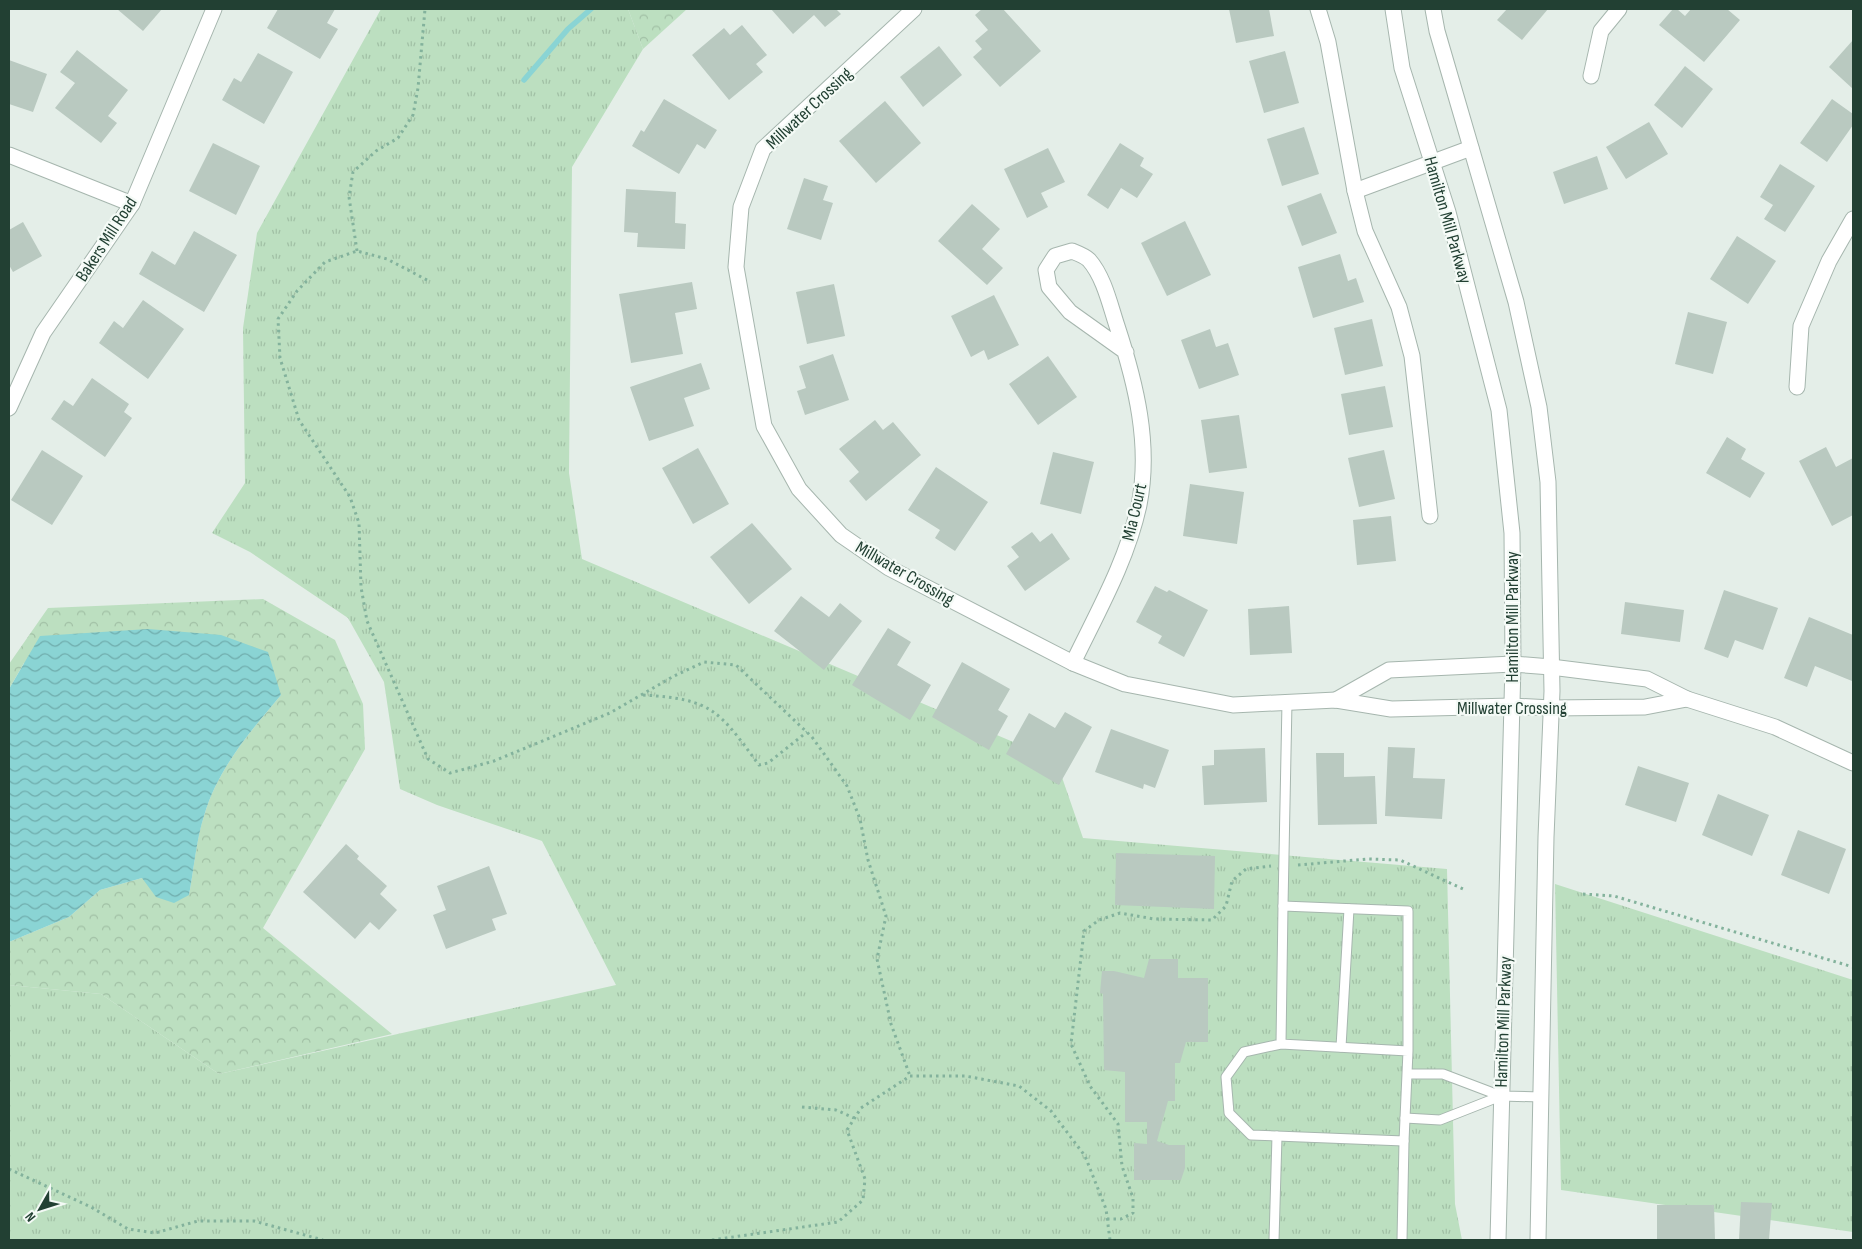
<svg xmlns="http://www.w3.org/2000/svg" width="1862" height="1249" font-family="'Sofia Sans Condensed',sans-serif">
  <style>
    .grass { fill: url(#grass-tufts) }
    .forest { fill: url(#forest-crowns) }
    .water { fill: url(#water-waves) }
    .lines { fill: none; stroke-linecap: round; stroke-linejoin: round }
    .stream { stroke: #8ad4d4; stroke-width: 5.5 }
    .building { fill: #b9c9c0 }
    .service-casing { stroke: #a6b6ae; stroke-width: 11 }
    .minor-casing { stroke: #a6b6ae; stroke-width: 17 }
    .tertiary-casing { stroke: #a6b6ae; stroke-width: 17 }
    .path { stroke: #83b29c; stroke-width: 3; stroke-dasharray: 2.5 4; stroke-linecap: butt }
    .service { stroke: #fff; stroke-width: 9 }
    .minor { stroke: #fff; stroke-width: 15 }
    .tertiary { stroke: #fff; stroke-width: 15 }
    .labels { text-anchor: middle; stroke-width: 4.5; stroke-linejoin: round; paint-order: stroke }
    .street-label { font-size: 18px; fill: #224033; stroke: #f4faf6 }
  </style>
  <defs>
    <pattern id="grass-tufts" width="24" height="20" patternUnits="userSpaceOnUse" patternTransform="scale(1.25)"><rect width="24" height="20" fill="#bcdfc0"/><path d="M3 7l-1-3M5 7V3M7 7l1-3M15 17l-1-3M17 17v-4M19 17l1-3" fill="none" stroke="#a1c0a5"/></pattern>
    <pattern id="forest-crowns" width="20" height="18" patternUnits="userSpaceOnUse" patternTransform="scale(1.25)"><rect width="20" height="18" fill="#bcdfc0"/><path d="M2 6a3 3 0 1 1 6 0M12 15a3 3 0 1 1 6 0" fill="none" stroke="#a1c0a5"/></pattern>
    <pattern id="water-waves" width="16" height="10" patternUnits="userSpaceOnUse" patternTransform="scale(1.25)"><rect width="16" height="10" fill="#8ad4d4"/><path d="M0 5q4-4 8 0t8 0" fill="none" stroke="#70adad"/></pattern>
  </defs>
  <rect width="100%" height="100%" fill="#e4eee8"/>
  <g class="grass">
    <path d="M381 9H628L643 49 572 167 569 473 582 559 1056 760 1083 838 1447 869 1455 1204 1462 1240H9V985L101 994 219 1074 616 985 542 841 437 805 400 789 384 682 348 618 250 552 212 533 245 483 243 328 257 233Z"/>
    <path d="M1555 884 1853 980V1232L1561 1190Z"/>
  </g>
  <g class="forest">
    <path d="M628 9H687L643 49Z"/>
    <path d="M263 599 335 640 363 704 365 749 263 928 392 1034 219 1074 101 994 9 985V942L69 917 100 890 142 878 189 895C194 869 196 840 204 816 218 768 250 732 281 695L24 663 9 689V664L48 608Z"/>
  </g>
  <path class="water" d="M148 629 221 635 268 652 281 695C250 732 218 768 204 816 196 841 194 869 189 895L174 903 156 897 142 878 100 890 69 917 9 942V689L40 636Z"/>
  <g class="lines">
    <path class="stream" d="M524 80 568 29 591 9"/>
  </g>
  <g class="building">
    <path d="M117 9H162L143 31Z"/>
    <path d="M278 9H335L327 23 338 29 320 59 267 28Z"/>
    <path d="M771 9H836L841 14 825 27 814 15 793 34Z"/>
    <path d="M982 9H1003L1041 51 1000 87 973 57 982 49 975 41 988 30 975 15Z"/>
    <path d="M1229 9H1269L1274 36 1236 43Z"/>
    <path d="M1507 9H1548L1522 40 1497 20Z"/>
    <path d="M1673 9H1677L1685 16 1691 9H1727L1740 20 1704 62 1659 25Z"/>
    <path d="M742 25 767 55 756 64 763 72 729 100 692 55 724 28 730 35Z"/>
    <path d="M1853 40V89L1829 67Z"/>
    <path d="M939 46 962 75 923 107 900 77Z"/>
    <path d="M77 50 128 90 108 116 117 123 101 143 55 108 75 83 60 72Z"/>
    <path d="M1285 51 1299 103 1264 113 1249 61Z"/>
    <path d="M258 53 293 72 264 124 222 100 234 78 241 82Z"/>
    <path d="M9 60 47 74 33 112 9 104Z"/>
    <path d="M1685 66 1713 89 1682 128 1654 105Z"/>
    <path d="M664 99 717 130 705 149 697 144 679 174 632 146 641 130 644 132Z"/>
    <path d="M1832 99 1853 114V125L1827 162 1800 143Z"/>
    <path d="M885 101 921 143 876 183 839 141Z"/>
    <path d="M1649 122 1668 154 1626 179 1606 147Z"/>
    <path d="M1304 127 1319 174 1282 186 1267 139Z"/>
    <path d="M213 143 260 166 236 215 189 191Z"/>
    <path d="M1120 143 1144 158 1140 166 1153 174 1137 198 1121 188 1108 209 1087 195Z"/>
    <path d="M1048 148 1065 182 1041 193 1048 207 1027 218 1004 169Z"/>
    <path d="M1597 156 1608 189 1564 204 1553 172Z"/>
    <path d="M1780 164 1815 186 1785 232 1764 219 1773 205 1760 197Z"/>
    <path d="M804 178 828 186 823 200 833 203 821 240 787 229Z"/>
    <path d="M626 189 676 192 675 223 686 224 685 249 637 247 638 233 624 232Z"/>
    <path d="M1321 193 1337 233 1302 246 1287 206Z"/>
    <path d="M972 204 1000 229 982 249 1003 268 987 285 938 241Z"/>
    <path d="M1185 221 1211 275 1167 296 1141 243Z"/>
    <path d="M23 222 42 256 13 272 9 265V230Z"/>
    <path d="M194 231 237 255 204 312 139 274 152 251 175 265Z"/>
    <path d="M1737 236 1776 261 1748 304 1710 279Z"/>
    <path d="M1340 254 1348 281 1356 278 1364 302 1313 318 1298 267Z"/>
    <path d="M692 282 697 309 675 313 683 354 631 363 619 294Z"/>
    <path d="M834 284 845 336 807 344 796 292Z"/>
    <path d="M994 295 1019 345 988 360 984 350 971 357 951 316Z"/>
    <path d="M143 300 184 329 148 379 99 343 114 321 123 328Z"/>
    <path d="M1688 312 1727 322 1713 374 1675 364Z"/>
    <path d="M1372 319 1383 366 1345 375 1334 328Z"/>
    <path d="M1210 329 1216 347 1228 343 1239 375 1199 389 1181 340Z"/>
    <path d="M833 354 849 400 805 415 797 391 806 388 799 366Z"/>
    <path d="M1048 356 1077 397 1038 425 1009 384Z"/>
    <path d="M701 363 710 389 684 398 694 426 649 441 630 387Z"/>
    <path d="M92 378 129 404 124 412 132 418 105 457 51 419 64 400 73 406Z"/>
    <path d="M1385 386 1393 427 1349 435 1341 394Z"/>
    <path d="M1239 415 1247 468 1209 473 1201 420Z"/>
    <path d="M875 420 883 430 893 422 921 455 866 501 849 481 859 472 839 449Z"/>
    <path d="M1727 437 1746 449 1741 459 1765 473 1750 498 1706 473Z"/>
    <path d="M1826 447 1836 467 1853 458V515L1832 526 1799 461Z"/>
    <path d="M698 448 729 504 693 524 662 468Z"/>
    <path d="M42 450 83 476 52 525 11 500Z"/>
    <path d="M1384 450 1395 499 1359 507 1348 458Z"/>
    <path d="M1053 452 1094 462 1081 514 1040 504Z"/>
    <path d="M936 467 988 502 955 551 935 538 940 530 908 510Z"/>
    <path d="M1190 484 1244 492 1237 544 1183 536Z"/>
    <path d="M1391 516 1396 561 1357 565 1353 520Z"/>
    <path d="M752 523 792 569 749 604 710 557Z"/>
    <path d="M1032 532 1040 542 1052 533 1070 559 1025 591 1007 566 1019 557 1011 547Z"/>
    <path d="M1155 586 1167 592 1169 590 1208 610 1184 657 1158 643 1162 636 1136 622Z"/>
    <path d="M1724 590 1778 608 1763 650 1735 640 1728 658 1704 649Z"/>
    <path d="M801 596 829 617 840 603 862 621 824 670 774 631Z"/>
    <path d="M1625 602 1684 610 1680 642 1621 634Z"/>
    <path d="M1289 606 1292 653 1250 655 1248 609Z"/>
    <path d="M1809 617 1853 635 1852 681 1815 666 1807 687 1784 678Z"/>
    <path d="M888 628 911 642 897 665 931 685 910 720 852 685Z"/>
    <path d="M962 662 1010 689 998 710 1008 716 989 750 932 717Z"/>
    <path d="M1065 712 1092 727 1059 785 1006 754 1029 713 1055 728Z"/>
    <path d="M1111 729 1169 750 1155 788 1144 784 1143 789 1095 772Z"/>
    <path d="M1388 747 1415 748 1413 778 1445 779 1442 819 1385 816Z"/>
    <path d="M1265 748 1267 802 1204 805 1202 766 1214 765V750Z"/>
    <path d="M1316 753H1344V777L1375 776 1377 824 1318 825Z"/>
    <path d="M1638 766 1689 783 1676 822 1625 805Z"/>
    <path d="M1718 794 1769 815 1752 856 1702 835Z"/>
    <path d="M1798 830 1846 849 1829 894 1781 875Z"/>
    <path d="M346 844 359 856 357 859 387 886 380 894 397 910 379 930 370 922 355 939 303 892Z"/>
    <path d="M1116 853 1215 856 1214 909 1115 905Z"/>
    <path d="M489 866 507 914 492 919 496 930 446 949 433 915 446 910 437 886Z"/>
    <path d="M1149 959H1178V978H1208V1042H1186L1180 1063H1175V1101H1168L1157 1141 1169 1145H1185V1168L1181 1180H1134V1143L1147 1144V1122H1125V1072L1104 1070 1103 994 1100 993 1102 971H1114L1144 978Z"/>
    <path d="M1741 1202 1772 1203 1769 1240H1739Z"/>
    <path d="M1657 1205H1714L1715 1240H1657Z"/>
  </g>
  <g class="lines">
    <defs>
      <g id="service">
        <path d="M1283 906 1287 702"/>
        <path d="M1281 1044 1283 906 1408 911V1051L1404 1141 1251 1135 1229 1113 1226 1077 1244 1052 1281 1044 1408 1051"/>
        <path d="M1341 1047 1349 909"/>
        <path d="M1408 1074H1443L1501 1096 1541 1097"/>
        <path d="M1405 1118 1440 1120 1501 1096"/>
        <path d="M1274 1240 1277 1136"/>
        <path d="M1402 1240 1404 1141"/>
      </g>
      <g id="minor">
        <path d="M914 9 763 149 741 207 736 267 764 426 799 489 841 535 889 568 1073 663 1125 684 1233 705 1336 700 1391 709 1512 706 1551 708 1645 707 1687 699"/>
        <path d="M1318 9 1328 42 1355 191 1365 231 1399 307 1412 356 1430 516"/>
        <path d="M1591 76 1601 31 1619 9"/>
        <path d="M9 155 132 204"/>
        <path d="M1355 191 1471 148"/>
        <path d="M1797 387 1801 326 1829 261 1853 219"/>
        <path d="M9 408 43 333 132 204 214 9"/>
        <path d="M1073 663C1097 613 1127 561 1139 505 1151 445 1136 384 1117 326 1110 305 1104 277 1089 260 1085 256 1077 253 1072 251L1055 256 1046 270 1049 287 1070 312 1126 352"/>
        <path d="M1336 700 1389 670 1513 664 1551 667 1647 679 1687 699 1775 727 1853 763"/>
      </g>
      <g id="tertiary">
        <path d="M1393 9 1402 68 1448 212 1499 410 1512 533 1513 664 1498 1240"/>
        <path d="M1433 9 1437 31 1516 302 1539 407 1548 482 1552 691 1546 837 1538 1240"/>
      </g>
    </defs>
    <use href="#service" class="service-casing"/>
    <use href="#minor" class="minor-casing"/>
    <use href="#tertiary" class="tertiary-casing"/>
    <g class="path">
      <path d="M357 251 349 197 353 172 376 151 398 138 413 115 418 88 425 9"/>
      <path d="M427 280 387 259 357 251 325 262 297 291 278 319 280 358 299 420 350 497 359 523 361 587 367 621 428 759 450 773 494 761 610 713 674 676 704 662 736 665 812 737 847 786 860 819 868 860 886 916 877 959 891 1024 910 1076"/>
      <path d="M643 695C713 699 719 711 759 765L768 763 807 732"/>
      <path d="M1298 865 1368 859 1400 860 1463 889"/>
      <path d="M1583 894 1614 896 1853 967"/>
      <path d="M802 1107 836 1110 854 1118"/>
      <path d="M9 1169 91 1207 128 1229 155 1233 198 1221H254L323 1240"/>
      <path d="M1107 1219H1121L1133 1213V1198L1122 1166 1118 1124 1090 1086 1071 1044 1084 931 1099 920 1120 913 1154 919 1212 920 1226 906 1232 881 1246 869 1271 866"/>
      <path d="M712 1240 838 1222 863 1200 865 1179 847 1130 861 1108 910 1076H965L1019 1086 1051 1111 1085 1156 1106 1209 1110 1240"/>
    </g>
    <use href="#service" class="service"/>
    <use href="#minor" class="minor"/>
    <use href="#tertiary" class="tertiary"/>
  </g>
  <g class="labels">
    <g class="street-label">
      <text transform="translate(809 108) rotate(-43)" y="6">Millwater Crossing</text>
      <text transform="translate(1448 220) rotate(74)" y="6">Hamilton Mill Parkway</text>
      <text transform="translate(106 239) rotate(-57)" y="6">Bakers Mill Road</text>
      <text transform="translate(1134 512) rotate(-77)" y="6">Mia Court</text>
      <text transform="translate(905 573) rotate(30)" y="6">Millwater Crossing</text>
      <text transform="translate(1512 617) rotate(-90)" y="6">Hamilton Mill Parkway</text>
      <text x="1512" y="714">Millwater Crossing</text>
      <text transform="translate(1503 1022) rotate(-88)" y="6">Hamilton Mill Parkway</text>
    </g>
  </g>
  <rect width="1862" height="1249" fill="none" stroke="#224033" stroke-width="20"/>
  <g transform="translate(40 1209) rotate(231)" stroke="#f4faf6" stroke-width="4" paint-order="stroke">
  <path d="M0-4L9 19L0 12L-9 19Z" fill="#224033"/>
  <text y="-8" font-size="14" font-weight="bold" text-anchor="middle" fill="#224033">N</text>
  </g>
</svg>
